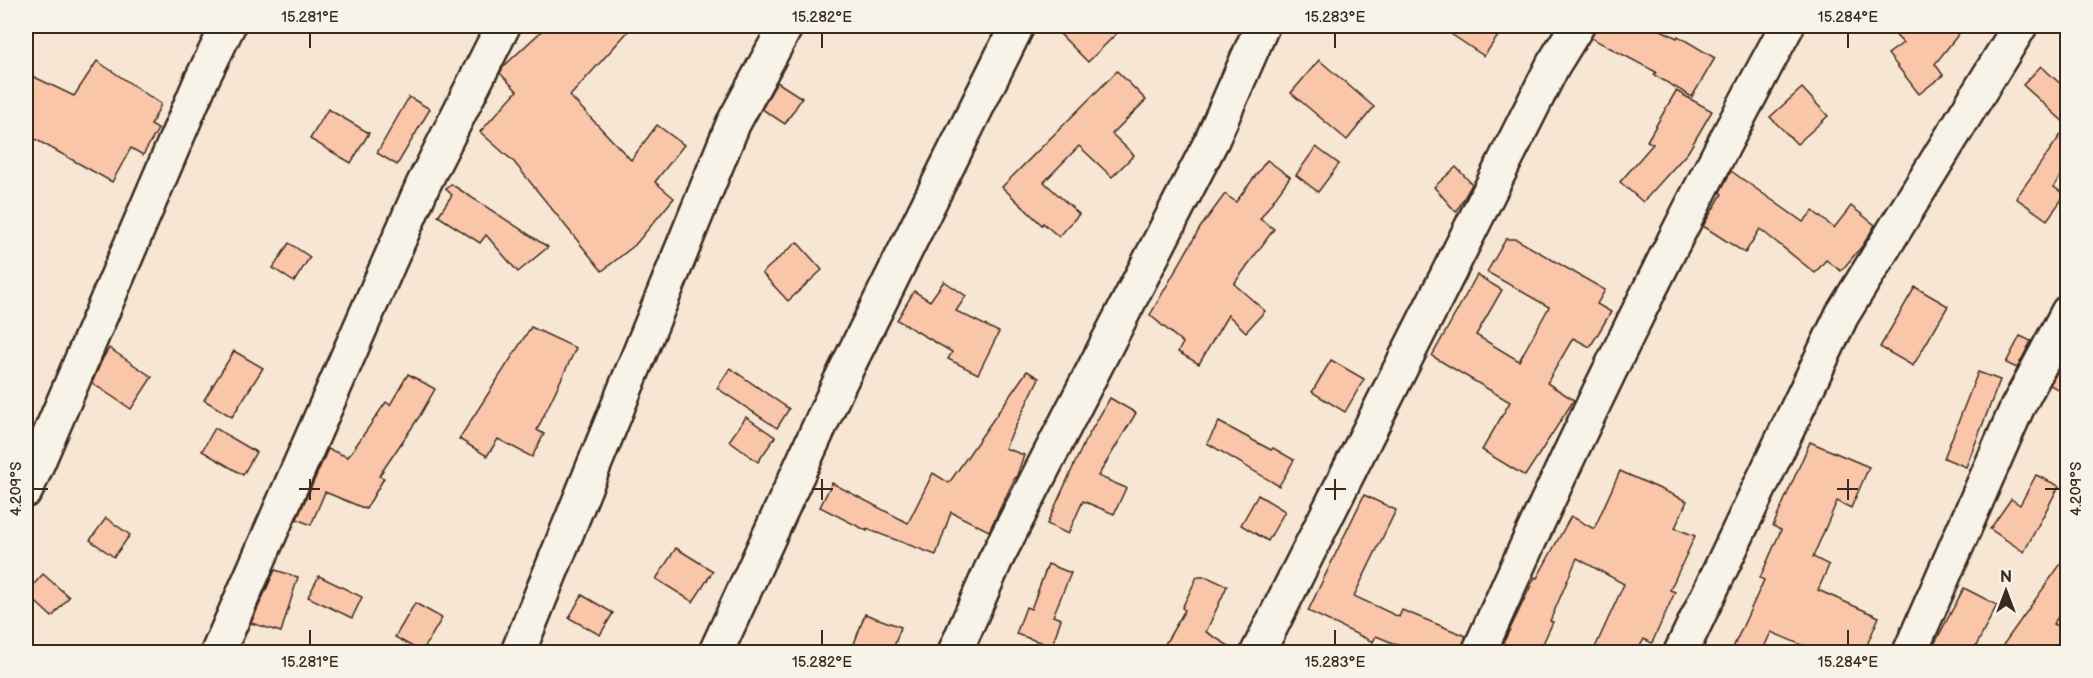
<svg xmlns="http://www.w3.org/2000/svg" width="2093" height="678" font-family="'Balsamiq Sans',sans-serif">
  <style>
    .building { fill: #fac6aa; stroke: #3b2a1e; stroke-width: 1.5 }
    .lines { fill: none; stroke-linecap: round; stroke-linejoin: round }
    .minor-casing { stroke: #3b2a1e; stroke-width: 38 }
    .minor { stroke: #f7f3e8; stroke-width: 33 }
    .ticks { fill: none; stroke: #3b2a1e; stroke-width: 2 }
    .neatline { fill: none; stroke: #3b2a1e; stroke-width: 2 }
    .ticks-label { font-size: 15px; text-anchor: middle; fill: #3b2a1e }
  </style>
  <rect width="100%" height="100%" fill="#f8e6d5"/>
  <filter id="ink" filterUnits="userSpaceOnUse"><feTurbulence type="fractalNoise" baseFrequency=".0167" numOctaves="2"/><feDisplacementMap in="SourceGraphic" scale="12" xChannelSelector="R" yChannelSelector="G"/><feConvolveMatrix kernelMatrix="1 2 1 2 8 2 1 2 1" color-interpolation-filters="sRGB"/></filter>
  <g filter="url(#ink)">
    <g class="building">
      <path d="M547 26H633L570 96 631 160 657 125 684 145 655 182 674 198 635 245 602 271 514 162 480 132 517 91 500 73 504 66Z"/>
      <path d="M1052 26H1124L1088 62Z"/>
      <path d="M1439 26H1505L1484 56Z"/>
      <path d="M1596 26H1653L1677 38 1678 36 1715 58 1692 97 1654 75 1656 72 1591 38Z"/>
      <path d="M1887 26H1965L1935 64 1943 75 1919 94 1888 54 1903 43Z"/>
      <path d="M1319 60 1374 107 1347 140 1291 93Z"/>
      <path d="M97 61 161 104 151 125 158 129 143 155 131 148 112 182 26 134V73L74 96Z"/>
      <path d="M2041 66 2067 90V125L2023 85Z"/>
      <path d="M1117 71 1146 100 1112 134 1134 155 1112 177 1079 146 1044 182 1079 214 1059 237 1043 223 1042 225 1002 187Z"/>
      <path d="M777 82 802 98 785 124 762 109Z"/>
      <path d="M1802 88 1828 116 1797 144 1770 117Z"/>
      <path d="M1676 91 1712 111 1688 152 1643 202 1620 182 1653 144 1647 141Z"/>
      <path d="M409 97 430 109 397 165 377 153Z"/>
      <path d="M328 109 369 133 351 163 310 139Z"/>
      <path d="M2067 126V165L2054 187 2065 195 2047 220 2016 198Z"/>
      <path d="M1316 147 1339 164 1318 192 1296 175Z"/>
      <path d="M1267 160 1290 177 1260 219 1274 229 1234 284 1265 311 1246 332 1228 315 1199 364 1178 352 1183 343 1150 315 1200 228 1225 194 1236 202Z"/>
      <path d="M1456 167 1472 184 1456 212 1434 187Z"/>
      <path d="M1731 171 1803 222 1813 211 1834 228 1851 206 1875 225 1863 245 1841 271 1826 260 1815 273 1760 229 1745 253 1703 226 1722 194 1720 192Z"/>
      <path d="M451 184 548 247 518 272 486 235 480 243 438 216 452 195 446 189Z"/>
      <path d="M1506 239H1516L1605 290 1597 304 1611 312 1590 347 1573 338 1547 383 1574 400 1525 476 1482 450 1510 402 1432 356 1477 275 1502 290 1476 335 1519 361 1549 307 1487 272Z"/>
      <path d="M797 242 822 270 788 301 762 273Z"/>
      <path d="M289 243 310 257 294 282 273 268Z"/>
      <path d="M944 281 966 296 956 311 999 332 978 374 948 359 952 352 897 320 914 291 930 301Z"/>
      <path d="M1915 287 1948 306 1913 366 1880 347Z"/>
      <path d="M531 327 576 348 537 430 544 434 532 457 498 439 487 456 459 439Z"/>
      <path d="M2020 336 2031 341 2017 368 2006 363Z"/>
      <path d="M109 348 152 377 131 409 92 383 103 358Z"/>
      <path d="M234 351 263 368 232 417 204 400Z"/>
      <path d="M2065 358 2067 359V394L2050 385Z"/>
      <path d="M1331 360 1364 379 1345 412 1312 392Z"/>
      <path d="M730 368 789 409 777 428 717 388Z"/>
      <path d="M1027 371 1039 378 1005 448 1024 455 1016 478H1015L989 531 951 512 936 555 867 529V531L820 507 832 483 908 523 933 473 949 483Z"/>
      <path d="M1978 372 2000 380 1966 467 1944 458Z"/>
      <path d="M408 374 435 389 419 417 379 476 384 478 366 509 325 492 311 525 297 519 328 449 348 457 386 402 390 405Z"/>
      <path d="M1110 398 1136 413 1098 476 1126 488 1114 514 1083 501 1068 534 1047 524 1085 441Z"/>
      <path d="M746 417 775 437 758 462 729 441Z"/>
      <path d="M1219 422 1271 450 1273 448 1294 460 1279 486 1207 443Z"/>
      <path d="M215 428 256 452 243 475 202 451Z"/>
      <path d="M1810 442 1869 467 1851 508 1837 501 1813 557 1829 565 1818 590 1879 617 1864 652H1818L1771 632 1762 652H1731L1764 580 1760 578 1781 530 1773 526Z"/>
      <path d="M1620 471 1687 501 1675 528 1695 536 1670 590 1675 592 1652 643 1644 639 1637 652H1593L1624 584 1577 558 1550 621 1553 622 1539 652H1499L1535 577 1537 578 1571 516 1594 529Z"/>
      <path d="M2036 475 2059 486 2024 552 1990 529 2011 499 2020 505Z"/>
      <path d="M1258 495 1285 511 1268 541 1241 525Z"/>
      <path d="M1364 495 1396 510 1354 596 1399 617 1402 610 1466 636 1460 652H1415L1376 636 1373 642 1308 611Z"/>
      <path d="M106 518 130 535 114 557 90 540Z"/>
      <path d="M676 548 713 571 693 602 656 579Z"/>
      <path d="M2067 555V605L2053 624 2067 631V641L2062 652H1998Z"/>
      <path d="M1048 564 1071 573 1053 616 1061 619 1052 646 1016 634 1026 607 1031 609Z"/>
      <path d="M275 570 298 577 281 632 251 623Z"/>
      <path d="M43 574 69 597 52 617 26 593Z"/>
      <path d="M319 576 362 597 352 618 308 597Z"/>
      <path d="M1197 577H1207L1227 586 1206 632 1239 652H1180L1165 644 1185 610 1182 608Z"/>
      <path d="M1964 588 1997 605 1973 652H1930Z"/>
      <path d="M582 595 613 613 600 635 569 618Z"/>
      <path d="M415 603 442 618 422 652 395 637Z"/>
      <path d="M865 614 901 627 892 652H851Z"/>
    </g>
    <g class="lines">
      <defs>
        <g id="minor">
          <path d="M26 490 201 81 228 26"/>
          <path d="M218 652 423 185 503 26"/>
          <path d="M518 652 733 124 786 26"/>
          <path d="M716 652 839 384 1017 26"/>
          <path d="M955 652 995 561 1212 140 1262 26"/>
          <path d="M1258 652 1553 65 1577 26"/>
          <path d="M1479 652C1573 440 1676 230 1787 26"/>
          <path d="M1681 652 1842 315 2020 26"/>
          <path d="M1910 652 2017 408 2068 312"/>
        </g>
      </defs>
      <use href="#minor" class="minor-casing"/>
      <use href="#minor" class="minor"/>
    </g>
  </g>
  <path class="ticks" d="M310 33V48M822 33V48M1335 33V48M1848 33V48M310 479V500M822 479V500M1335 479V500M1848 479V500M33 489H48M299 489H320M812 489H833M1325 489H1346M1837 489H1858M2045 489H2060M310 630V645M822 630V645M1335 630V645M1848 630V645"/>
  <rect width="2093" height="678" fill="none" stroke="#f7f3e8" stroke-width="66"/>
  <g transform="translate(2006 591)" stroke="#f7f3e8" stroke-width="4.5" paint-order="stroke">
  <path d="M0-4.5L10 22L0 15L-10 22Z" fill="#3b2a1e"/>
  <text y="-9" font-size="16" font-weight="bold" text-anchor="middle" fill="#3b2a1e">N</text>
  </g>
  <rect x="33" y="33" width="2027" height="612" class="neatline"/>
  <g class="ticks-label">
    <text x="310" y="22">15.281°E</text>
    <text x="822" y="22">15.282°E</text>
    <text x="1335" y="22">15.283°E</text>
    <text x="1848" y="22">15.284°E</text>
    <text transform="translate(16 489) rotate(-90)" y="5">4.209°S</text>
    <text transform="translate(2076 489) rotate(-90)" y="5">4.209°S</text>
    <text x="310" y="667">15.281°E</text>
    <text x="822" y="667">15.282°E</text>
    <text x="1335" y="667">15.283°E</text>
    <text x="1848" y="667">15.284°E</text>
  </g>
</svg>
